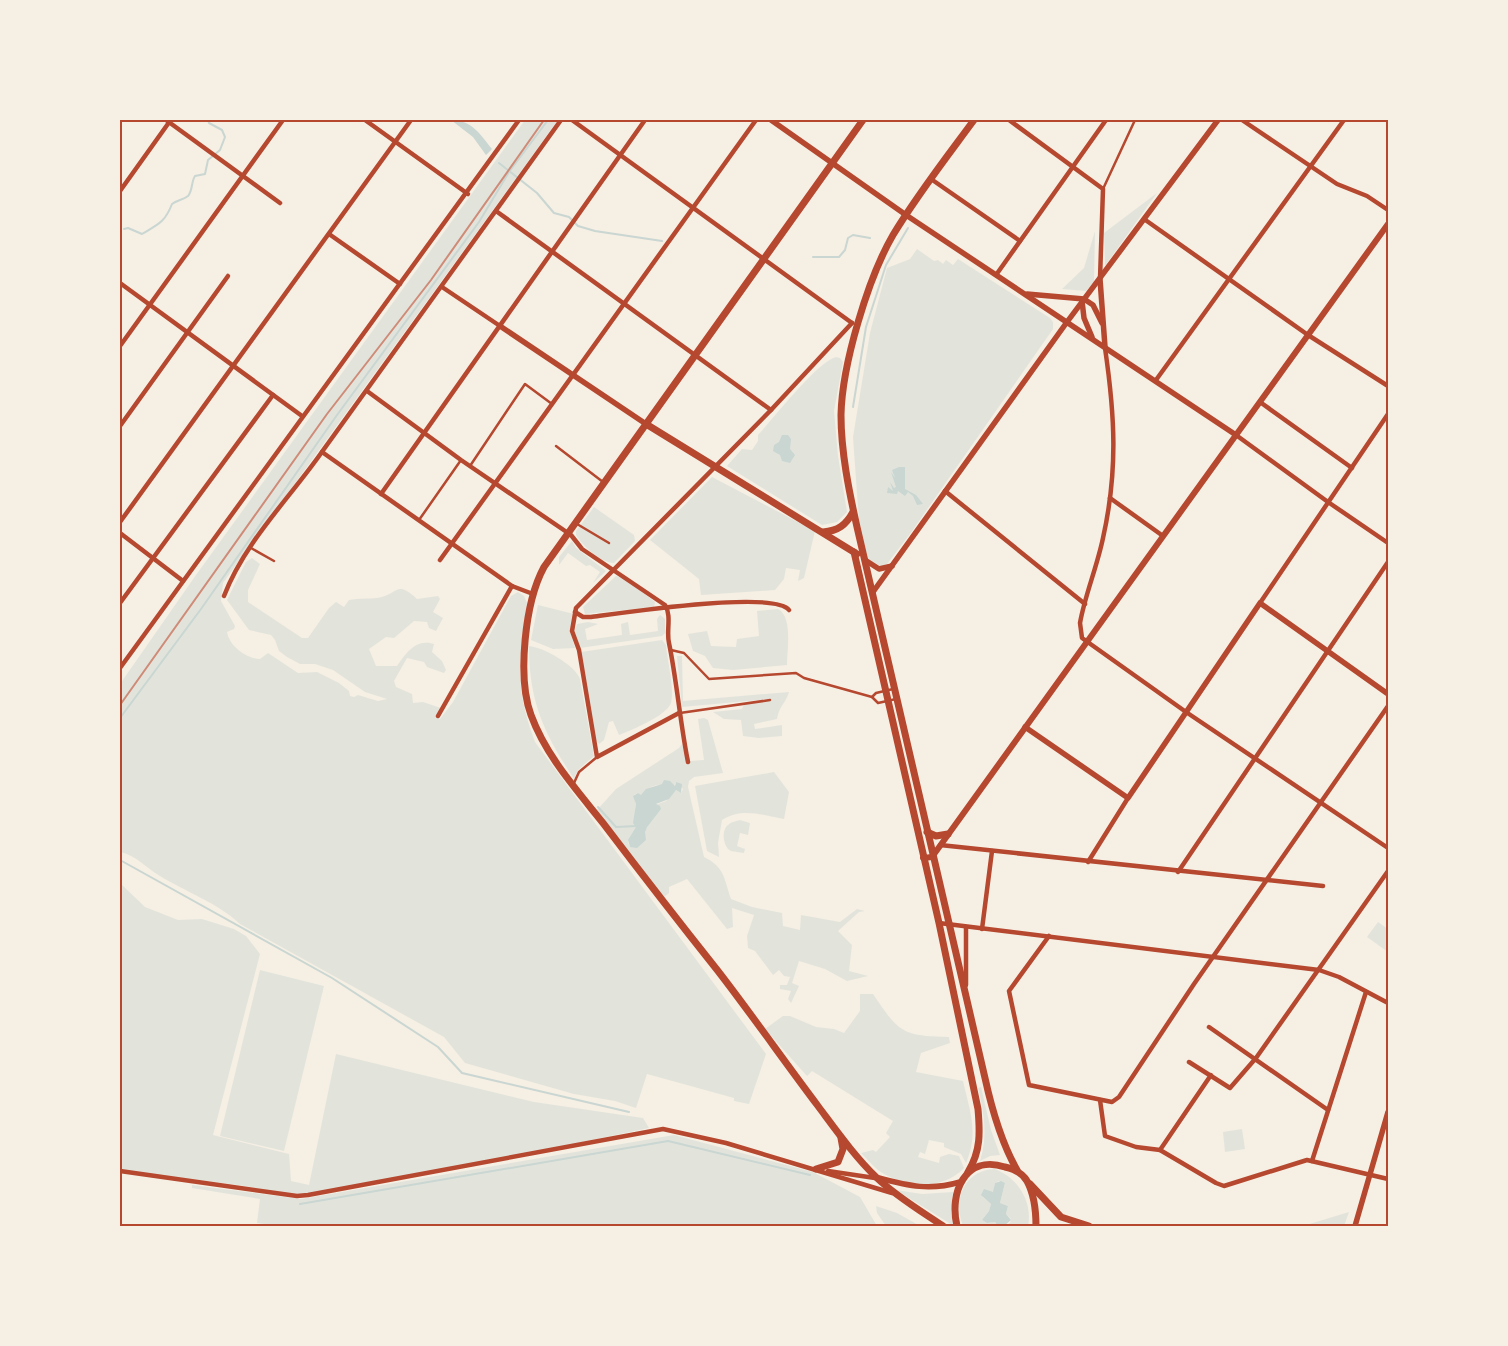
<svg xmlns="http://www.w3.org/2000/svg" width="1508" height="1346" font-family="'DejaVu Sans',sans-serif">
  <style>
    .green { fill: #e2e4dc; fill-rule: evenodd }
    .water { fill: #c9d6d2 }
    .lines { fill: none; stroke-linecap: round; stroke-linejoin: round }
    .stream { stroke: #c9d6d2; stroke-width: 2 }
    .service { stroke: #b5482f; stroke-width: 2.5 }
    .minor { stroke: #b5482f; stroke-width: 4.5 }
    .tertiary { stroke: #b5482f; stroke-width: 5.5 }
    .secondary { stroke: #b5482f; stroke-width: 6 }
    .primary { stroke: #b5482f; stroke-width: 7 }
    .rail { stroke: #cf8b77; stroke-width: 2 }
    .neatline { fill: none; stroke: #b5482f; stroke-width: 2 }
  </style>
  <rect width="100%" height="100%" fill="#f6efe4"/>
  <g class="green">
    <path d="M525 120H558L223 583 221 601 235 626 234 629 227 632C230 647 246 658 260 659L268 653 298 673 317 672 339 683 349 691 350 696 354 697 358 695 378 701 387 699 365 692 333 670 315 664H300L287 657 279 651 275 640 271 635 249 630 227 600 246 562 252 558 260 564 248 590V602L302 638H308L329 608 336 602 344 607 349 600C359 598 368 599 377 598 399 595 395 579 417 599L438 596 440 599 433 612 443 618 436 631 429 628 427 622 414 621 394 638 386 637 369 649 376 666H397C406 653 416 638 434 644L432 652 442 661 446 670 444 673 427 667 424 662 407 658 394 681 396 687 412 694 413 703 423 702 441 708 435 717 440 719 453 702 511 596 518 592 524 596 527 603C519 660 514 686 535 742L766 1054 749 1104 734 1101V1098L647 1074 636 1108 615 1101 574 1094 465 1063 444 1037 240 924C218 903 186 892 160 876 146 868 136 855 120 852V684L196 575Z"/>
    <path d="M1157 193 1105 266 1104 233Z"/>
    <path d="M1095 231 1094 282 1086 291 1062 289 1084 268Z"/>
    <path d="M917 249 934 261 938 260 943 264 946 260 953 265 958 259 1050 318 1053 322V329L910 534 887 564 879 567 867 559 859 521 853 437 870 333 887 268 910 259Z"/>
    <path d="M836 357 840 358 843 362 834 411 838 456 847 512 837 522 822 525 727 466 742 449 752 450 758 441V435C773 419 818 361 836 357Z"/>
    <path d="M712 477 815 531 804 578 798 581 800 570 786 568 784 579 775 590 701 595 699 579 650 540Z"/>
    <path d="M594 507 634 535 635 541 614 563C599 562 584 547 576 535V531Z"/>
    <path d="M572 541 576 548 606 571 593 583 600 572 590 565 586 566 568 553 559 565V557Z"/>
    <path d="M616 576 625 579 655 602 654 607 585 614 583 607Z"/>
    <path d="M538 605 574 614 570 631 575 648 553 649 531 640Z"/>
    <path d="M778 609C793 617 787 650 787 665L733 670 713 668 705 656 693 651 688 634 707 631 711 646 736 647 737 639 759 636 757 611Z"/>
    <path d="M660 615 665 619V633L662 636 580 648 574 632 577 624 588 622 598 624 585 629 587 640 622 635 621 624 628 622 630 635 658 631 657 619Z"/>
    <path d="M662 640 666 645C667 659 675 690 671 703 666 716 632 730 619 735L613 721 609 722 604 740 599 744 595 739 581 652Z"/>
    <path d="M529 646C543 647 575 665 580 679L594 756 578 770 574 779C544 733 529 702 529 646Z"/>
    <path d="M677 656H682L683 701 789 692C785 705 780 704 777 719L754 724 755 729 782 725V736L759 738 743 736 741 720 724 719 713 712 742 709 744 705 770 699 682 707Z"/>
    <path d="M704 718 708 720 723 773 694 777 689 781 688 787 704 857C725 867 724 879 731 899L752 907 782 913 783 926 800 930 801 915 840 922 857 909 865 911 859 912 838 931 852 945 849 971 868 976 847 981 825 969 799 961 792 983 799 986 791 1003 788 999 791 991 780 989V985H787L790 977 784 976 779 970 773 975 755 951 748 948 747 936 754 915 732 908 733 927 727 929 687 879 669 887V893L663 898 597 810 616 789 679 748 682 744 688 765 689 755 690 761 704 760 698 719ZM676 782 683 789 681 793 676 790 666 801 655 805 644 832 646 840 637 847H630L628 842 637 826 634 823 636 804 634 795 638 793 641 796C650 784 661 783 674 786Z"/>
    <path d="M774 772 789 792 784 819C762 815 742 807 722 820L718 843 719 857 707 851 695 786Z"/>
    <path d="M740 820 750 823 748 835 740 833 737 846 745 849 744 853C740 852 734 852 731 851 723 847 721 830 728 825 731 822 737 821 740 820Z"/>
    <path d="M120 883 145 907 178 920 202 919 234 929 246 936 260 954 213 1135 289 1154 291 1181 309 1185 336 1054 534 1102 643 1118 649 1128 525 1154 297 1196 245 1186 120 1170Z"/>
    <path d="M1378 922 1388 929V952L1367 937Z"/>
    <path d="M260 970 324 986 284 1151 220 1136Z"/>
    <path d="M860 994H873C899 1032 901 1036 949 1037L950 1043 921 1053 916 1072 963 1081C970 1112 979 1132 966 1163L961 1154 944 1147V1143L929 1140 925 1154 920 1152 918 1157 939 1163 940 1157 949 1154 959 1156 964 1168C943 1191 902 1188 878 1170 872 1165 867 1159 861 1153L873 1150 876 1152 890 1137 886 1133 893 1121 812 1071 807 1076 765 1029 783 1016H790L816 1027 834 1029 844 1033 860 1011Z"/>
    <path d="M981 1087 991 1130 1000 1155 990 1156 980 1161C988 1136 984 1113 978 1088Z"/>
    <path d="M1242 1129 1245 1149 1225 1152 1223 1132Z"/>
    <path d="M674 1135 813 1172 860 1197 877 1226H277L257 1223 260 1199 192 1188V1185L301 1199Z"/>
    <path d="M995 1169C1018 1178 1033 1202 1028 1226H1004L1010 1223 1011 1219 1006 1214 1008 1206 1000 1203 1005 1183 999 1181 995 1183 994 1191 983 1197 991 1204 989 1211 982 1220 987 1223 995 1222 998 1226H963C952 1199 965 1170 995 1169Z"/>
    <path d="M896 1190 922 1194 953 1192 951 1212 954 1226Z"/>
    <path d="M876 1206 897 1213 920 1226H886L877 1213Z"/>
    <path d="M1349 1212 1344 1226H1303Z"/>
  </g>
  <g class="water">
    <path d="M451 120C472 120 480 134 492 149L486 155 473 137Z"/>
    <path d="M782 435H788L791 439 790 449 795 455 790 463 782 461 780 455 773 451 774 445 779 442Z"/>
    <path d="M899 467H905V489L916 495 923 504 917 505 913 496 908 492 905 496 898 491 897 494 887 493 888 487 893 491 890 482 894 488 896 487 891 472 895 478 892 470Z"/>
    <path d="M664 780 670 781 675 786 676 782 682 784 681 793 676 790 669 799 656 804 660 806 661 809 647 827 645 832 646 840 637 848 630 847 628 840 636 827 633 823 636 804 633 796 638 793 641 795 646 789 662 784Z"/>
    <path d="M1001 1181 1005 1183 1000 1203 1008 1206 1006 1214 1011 1220 1004 1226H998L995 1222 987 1223 982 1220 989 1211 991 1204 981 1195 984 1189 993 1192 995 1183Z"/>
  </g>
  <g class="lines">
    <g class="stream">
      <path d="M499 163 537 193 554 213 569 217 578 226 595 231 662 241"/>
      <path d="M124 229 128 228 142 234C159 224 165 222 172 204 177 200 183 200 188 196 193 190 191 182 195 176L205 174 208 160 220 150 225 137 222 130 209 123 208 120"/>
      <path d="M813 257H839L845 250 848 238 853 235 870 238"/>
      <path d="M853 407 866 327 886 265 908 228"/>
      <path d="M120 718 201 609 337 415 479 222 509 172 548 120"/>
      <path d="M598 807 616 827 637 826"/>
      <path d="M120 860 332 978 438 1047 462 1073 629 1112"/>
      <path d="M300 1204 668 1141 810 1175"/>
    </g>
    <g class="service">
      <path d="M1103 189 1135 120"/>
      <path d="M556 446 603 482"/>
      <path d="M470 466 525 384 552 404"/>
      <path d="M419 520 461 460"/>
      <path d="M577 524 609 543"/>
      <path d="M251 548 274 561"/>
      <path d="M671 650 684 653 709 679 796 673 804 678 872 697 878 703 896 699"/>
      <path d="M872 697 876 693 893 689"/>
      <path d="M680 713 770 700"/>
      <path d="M574 783 579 772 597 757"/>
    </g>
    <g class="minor">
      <path d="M166 120 280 203"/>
      <path d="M365 120 468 194"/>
      <path d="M572 120 852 323"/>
      <path d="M1009 120 1103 189 1100 279"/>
      <path d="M1242 120 1337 184 1367 196 1388 210"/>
      <path d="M931 179 1020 241"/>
      <path d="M120 191 170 121"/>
      <path d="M496 211 771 410"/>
      <path d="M1144 219 1308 335 1388 386"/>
      <path d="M329 234 400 284"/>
      <path d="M996 275 1106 120"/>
      <path d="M120 283 302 416"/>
      <path d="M442 287 500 326"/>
      <path d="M120 346 283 120"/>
      <path d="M1105 348C1115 416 1118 471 1103 538 1097 567 1085 595 1080 623L1082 638 1186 712 1388 848"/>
      <path d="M1156 380 1344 120"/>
      <path d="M367 391 461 460 571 535 582 549 665 605C672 616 666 631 669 643 677 682 680 722 688 762"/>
      <path d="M1260 402 1352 468"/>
      <path d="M120 426 228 276"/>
      <path d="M1236 435 1328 502 1388 543"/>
      <path d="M322 452 512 586 533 594"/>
      <path d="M945 491 1085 604"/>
      <path d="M381 494 645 120"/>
      <path d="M1110 498 1163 536"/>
      <path d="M120 522 411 120"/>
      <path d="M120 533 183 581"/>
      <path d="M440 560 756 120"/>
      <path d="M224 596C245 541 291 497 324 449 402 339 483 230 561 120"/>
      <path d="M120 603 273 395"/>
      <path d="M1260 603 1388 414"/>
      <path d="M575 612 583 617H591C621 613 774 590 789 610"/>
      <path d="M120 668 519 120"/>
      <path d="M679 713 597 757 579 650 572 631 576 608 771 410 852 323"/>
      <path d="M438 716 512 586"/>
      <path d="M940 845 1323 886"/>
      <path d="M1088 862 1128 798"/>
      <path d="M1178 872 1388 562"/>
      <path d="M939 923 1319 970 1339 977 1388 1003"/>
      <path d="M966 927V985"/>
      <path d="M982 929 992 851"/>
      <path d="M1049 936 1009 991 1029 1085 1112 1102 1119 1097 1194 984 1388 706"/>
      <path d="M1209 1027 1328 1110"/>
      <path d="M1189 1062 1230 1088 1256 1058 1388 871"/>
      <path d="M1100 1100 1105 1136 1136 1147 1160 1150 1216 1183 1224 1186 1307 1160 1388 1179"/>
      <path d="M1160 1150 1211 1075"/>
      <path d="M1312 1161 1366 992"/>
      <path d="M120 1171 297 1196 308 1195 663 1129 726 1143 892 1193"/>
      <path d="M828 1171 875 1178"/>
    </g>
    <g class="tertiary">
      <path d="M771 120 906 215 1236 435"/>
      <path d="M1100 279 1105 347"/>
      <path d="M1027 294 1084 299 1093 305 1102 323"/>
      <path d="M1082 301 1084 318 1092 337"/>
      <path d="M500 326 646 424"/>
      <path d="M865 560 879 569 892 566"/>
      <path d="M873 592 1067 322 1218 120"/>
      <path d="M1025 727 1128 798 1260 603 1388 694"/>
      <path d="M879 1178C909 1186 930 1191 960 1182"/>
      <path d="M1355 1226 1388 1112"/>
    </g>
    <path class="secondary" d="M923 858 932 857 1388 224"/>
    <g class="primary">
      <path d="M863 120 544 567C525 602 517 677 531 715 546 756 576 789 603 823 641 873 679 922 718 971 752 1015 784 1061 818 1106 836 1130 855 1157 877 1178 897 1197 921 1211 943 1226"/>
      <path d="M974 120C946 158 917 195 893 235 868 278 842 365 841 415 841 452 849 491 857 527L985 1078C992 1110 1001 1142 1017 1170"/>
      <path d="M646 424 857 554"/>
      <path d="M823 532C838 531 846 525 853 512"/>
      <path d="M854 552 939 923 978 1109C980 1132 981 1151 968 1172"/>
      <path d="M927 832 936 836 948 834"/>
      <path d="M816 1169 838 1162 843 1149 841 1138"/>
      <path d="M1030 1184 1061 1217 1089 1226"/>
      <path d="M957 1226C949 1193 965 1154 1005 1167 1014 1169 1022 1172 1027 1181 1034 1194 1036 1212 1036 1226"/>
    </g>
    <path class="rail" d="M120 705 327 414 431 280 544 120"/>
  </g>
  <rect width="1508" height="1346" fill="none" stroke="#f6efe4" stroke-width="242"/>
  <rect x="121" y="121" width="1266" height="1104" class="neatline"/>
</svg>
